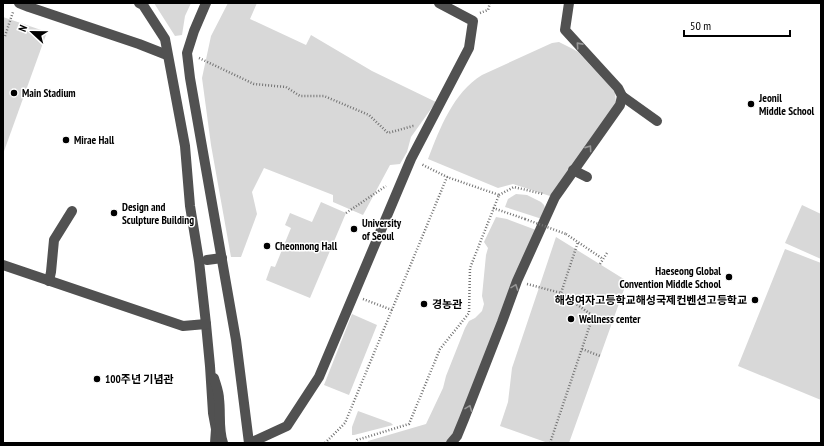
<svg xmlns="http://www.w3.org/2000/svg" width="824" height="446" font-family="'PT Sans Narrow','Noto Sans KR',sans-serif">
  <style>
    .green { fill: #d8d8d8 }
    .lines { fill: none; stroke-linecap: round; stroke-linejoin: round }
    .path { stroke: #737373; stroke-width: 2.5; stroke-dasharray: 1 2; stroke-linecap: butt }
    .minor { stroke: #515151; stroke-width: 10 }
    .path-bridge { stroke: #737373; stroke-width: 2.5; stroke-dasharray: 1 2; stroke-linecap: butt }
    .oneway { stroke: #979797 }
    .poi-dot { fill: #000; stroke: #fff; stroke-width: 1.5 }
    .labels { text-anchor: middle; stroke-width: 3; stroke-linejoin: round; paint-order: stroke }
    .poi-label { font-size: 11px; font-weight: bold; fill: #000; stroke: #fff; text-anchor: start }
  </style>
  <rect width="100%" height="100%" fill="#fff"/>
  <g class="green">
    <path d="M154 3H191L185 16 182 35 175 36Z"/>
    <path d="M228 3H257L250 19 306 45 311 35 372 71 436 102 411 137 407 152 400 164 390 165 363 215 333 202V195L264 168 252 192 257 214 241 257H231L211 145 202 78 211 36Z"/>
    <path d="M3 17 47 32 3 154Z"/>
    <path d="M559 42 573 49 578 52 615 92 616 103 553 197 513 184 498 188 428 159C440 128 453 93 482 75L552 43Z"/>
    <path d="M516 194 527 195 541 202 544 205 545 208 542 219 505 207 508 199Z"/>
    <path d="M321 202 346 213 310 298 266 280 271 266 275 267 291 228 285 225 290 213 312 222Z"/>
    <path d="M802 205 821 214V259L785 243Z"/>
    <path d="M496 217 507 219 536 230 452 439 447 443H367L368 441 426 424 443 388 446 376 465 328 469 321 475 318 482 311 484 304 482 296 486 255 488 248 484 242Z"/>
    <path d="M556 237 627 281 569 443H548L500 426 508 402 512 368Z"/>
    <path d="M785 249 821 263V400L738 366Z"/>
    <path d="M352 314 377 325 349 395 324 385Z"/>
    <path d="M358 411 391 423 393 425 354 435H352V427Z"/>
  </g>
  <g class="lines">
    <g class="path">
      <path d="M480 13 488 10 490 3"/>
      <path d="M5 36 13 12"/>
      <path d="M199 58 254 84 286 87 300 96H324L369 115 388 133 413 126H415"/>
      <path d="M499 195 514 187 543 194"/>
      <path d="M493 208 525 219"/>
      <path d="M346 213 386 186"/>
      <path d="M566 234 603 259"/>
      <path d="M600 264 607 253"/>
      <path d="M527 284 561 293"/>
      <path d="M363 299 392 310"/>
      <path d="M582 349 600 356"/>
      <path d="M325 443 345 423 447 177 421 164"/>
      <path d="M356 443 357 440 409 424 440 349 469 313 470 268 499 195 447 177"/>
      <path d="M550 443 593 316 561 293 578 242"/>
    </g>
    <g class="minor">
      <path d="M19 3 29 7 139 44 167 55"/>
      <path d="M139 3 143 5 165 39 185 146 190 206 199 261 206 324 210 366 213 413 216 429 215 443"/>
      <path d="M206 3 194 31 187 53 190 78 236 340 249 443"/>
      <path d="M622 96 657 121"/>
      <path d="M573 170 587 177"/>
      <path d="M207 260 222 258"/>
      <path d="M3 265 183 326 206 324"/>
      <path d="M49 281 51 272 54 240 72 211"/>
      <path d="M214 378C216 385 219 392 219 399 221 413 218 429 223 443"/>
      <path d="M250 443 287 426 319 377 411 159 469 48 473 21 439 3"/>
      <path d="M451 443 457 436 464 419 502 322 517 281 555 197 620 105 622 96 618 88 565 30 569 3"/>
    </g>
    <path class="path-bridge" d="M525 219 566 234"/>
  </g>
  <defs><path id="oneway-chevron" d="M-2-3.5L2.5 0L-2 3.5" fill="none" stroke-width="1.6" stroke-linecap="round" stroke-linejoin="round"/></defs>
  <g class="oneway">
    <use href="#oneway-chevron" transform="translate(579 45) rotate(-132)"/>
    <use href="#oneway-chevron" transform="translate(589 148) rotate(-55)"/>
    <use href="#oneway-chevron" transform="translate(515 287) rotate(-70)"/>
    <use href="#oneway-chevron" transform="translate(469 408) rotate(-69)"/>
  </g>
  <g class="poi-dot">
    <circle cx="14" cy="93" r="4"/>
    <circle cx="751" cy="104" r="4"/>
    <circle cx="66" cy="140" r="4"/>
    <circle cx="114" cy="213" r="4"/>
    <circle cx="354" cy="229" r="4"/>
    <circle cx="267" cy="246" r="4"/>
    <circle cx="729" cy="277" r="4"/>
    <circle cx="755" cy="300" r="4"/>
    <circle cx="424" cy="304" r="4"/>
    <circle cx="571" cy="319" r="4"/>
    <circle cx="97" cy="379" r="4"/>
  </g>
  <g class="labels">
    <g class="poi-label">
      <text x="22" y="97">Main Stadium</text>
      <text x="759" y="102">Jeonil<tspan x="759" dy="13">Middle School</tspan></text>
      <text x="74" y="144">Mirae Hall</text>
      <text x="122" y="211">Design and<tspan x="122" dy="13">Sculpture Building</tspan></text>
      <text x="362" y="227">University<tspan x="362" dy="13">of Seoul</tspan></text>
      <text x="275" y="250">Cheonnong Hall</text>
      <text x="721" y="275" text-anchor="end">Haeseong Global<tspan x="721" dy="13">Convention Middle School</tspan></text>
      <text x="747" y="304" text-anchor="end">해성여자고등학교해성국제컨벤션고등학교</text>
      <text x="432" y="308">경농관</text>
      <text x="579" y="323">Wellness center</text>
      <text x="105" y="383">100주년 기념관</text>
    </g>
  </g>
  <rect width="824" height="446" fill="none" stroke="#000000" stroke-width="8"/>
  <g transform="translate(32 32) rotate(292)" stroke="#ffffff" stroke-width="3" paint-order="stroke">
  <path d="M0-3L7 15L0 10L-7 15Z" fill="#000000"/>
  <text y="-6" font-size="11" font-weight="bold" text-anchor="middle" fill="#000000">N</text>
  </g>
  <path d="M684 30v6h106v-6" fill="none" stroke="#000000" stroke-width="2"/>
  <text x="690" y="30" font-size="12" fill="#000000" stroke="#ffffff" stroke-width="3" paint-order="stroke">50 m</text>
</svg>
